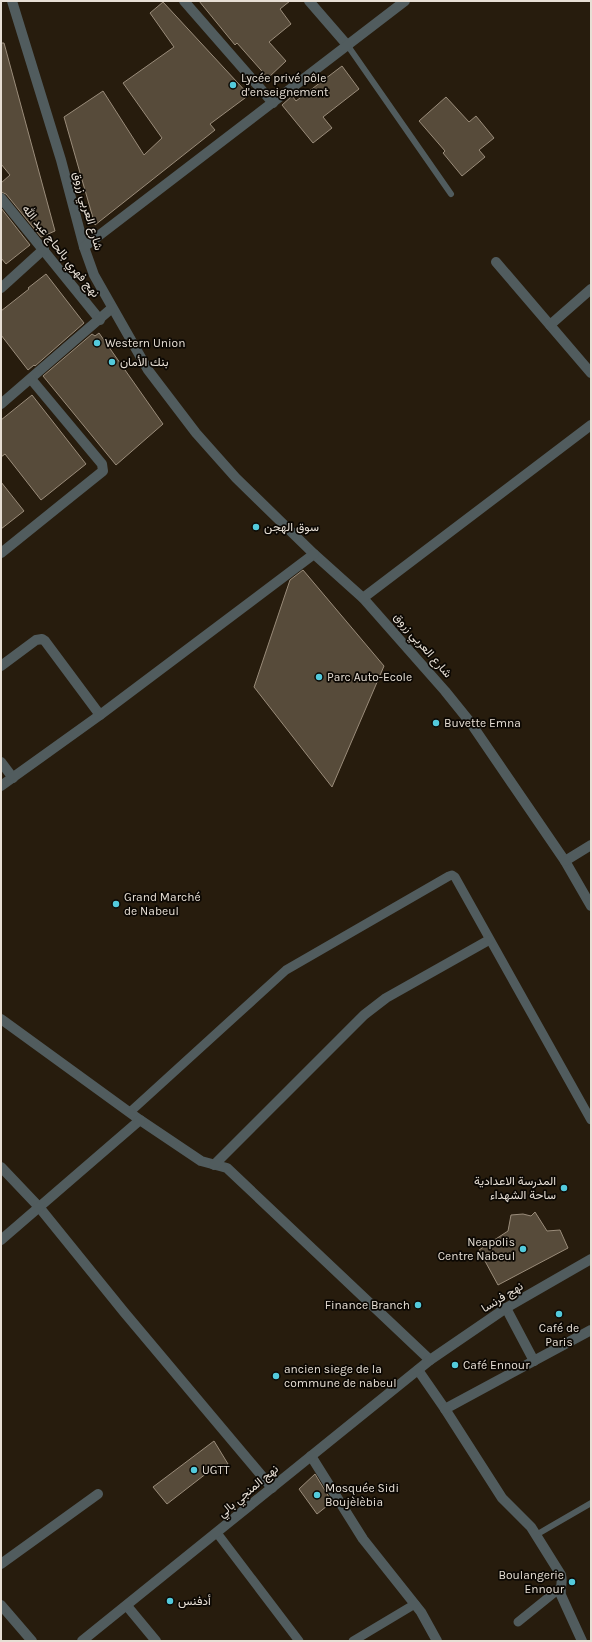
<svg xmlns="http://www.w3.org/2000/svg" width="592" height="1642" font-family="Karla,Vazirmatn,sans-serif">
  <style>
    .building { fill: #574b3a; stroke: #9a8c7a }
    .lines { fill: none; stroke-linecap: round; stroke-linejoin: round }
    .service { stroke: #515c5e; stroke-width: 6 }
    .pedestrian { stroke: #515c5e; stroke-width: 9 }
    .minor { stroke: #515c5e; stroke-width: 10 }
    .tertiary { stroke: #515c5e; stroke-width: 10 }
    .poi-dot { fill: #53cadc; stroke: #0c0803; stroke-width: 1.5 }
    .labels { text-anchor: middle; stroke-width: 3.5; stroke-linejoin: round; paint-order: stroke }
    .poi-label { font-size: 12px; fill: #e7dfd5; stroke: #0c0803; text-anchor: start }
    .street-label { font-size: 12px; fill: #e7dfd5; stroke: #0c0803 }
  </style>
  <rect width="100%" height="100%" fill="#271c0d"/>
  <g class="building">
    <path d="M199 1H290L280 9 291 24 269 42 286 61 268 78 237 43 235 45Z"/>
    <path d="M163 2 249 95 210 124 215 130 95 225 64 117 103 91 144 155 162 138 123 83 174 47 150 13Z"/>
    <path d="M1 43H4L55 231 41 237 6 194 1 192V183L10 175 1 164Z"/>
    <path d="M342 66 359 89 323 117 332 128 313 143 282 105 292 96 296 101Z"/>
    <path d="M446 97 469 122 476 116 494 138 479 150 485 157 462 176 443 153 445 151 419 121Z"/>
    <path d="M1 208 30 245 6 264 1 258Z"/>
    <path d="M46 274 84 323 35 366 34 365 28 370 1 335V311L29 289 28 288Z"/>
    <path d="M99 333 163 424 116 465 43 376 92 334 95 336Z"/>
    <path d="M32 395 86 464 41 500 5 454 1 457V420Z"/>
    <path d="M1 482 24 511 1 529Z"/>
    <path d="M303 570 384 666 332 787 254 687 290 580Z"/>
    <path d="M535 1212 547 1231 560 1230 568 1248 498 1285 479 1250 508 1231 511 1215 523 1214 531 1216Z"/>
    <path d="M214 1441 228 1464 218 1473 216 1466 167 1504 153 1487Z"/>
    <path d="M315 1474 332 1502 317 1514 299 1489Z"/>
  </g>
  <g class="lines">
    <g class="service">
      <path d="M348 46 451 194"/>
      <path d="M536 1535 591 1503"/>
    </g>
    <g class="pedestrian">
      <path d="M130 1112 286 970 449 876 452 875 455 877 591 1120"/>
      <path d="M217 1533 299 1641"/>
      <path d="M518 1622 560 1588"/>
      <path d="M353 1641 415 1604"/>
    </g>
    <g class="minor">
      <path d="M12 1 61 160 84 247 94 275 148 370 196 433 236 478 314 554 363 598 445 691 470 722 565 861 591 906"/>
      <path d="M184 1 273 103"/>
      <path d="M309 1 348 46"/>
      <path d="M1 198 100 320"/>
      <path d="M84 247 405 1"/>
      <path d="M496 262 591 373"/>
      <path d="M1 288 44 249"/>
      <path d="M550 325 591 289"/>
      <path d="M1 404 112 308"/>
      <path d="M1 553 103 471 102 464 31 379"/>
      <path d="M363 598 591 425"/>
      <path d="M1 666 36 640 42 639 45 641 100 715"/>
      <path d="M1 762 13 778"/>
      <path d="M1 786 100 715 314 554"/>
      <path d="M565 861 591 845"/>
      <path d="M1 1019 140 1120 201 1161 227 1168 430 1360"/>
      <path d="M214 1165 364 1015 386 998 489 940"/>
      <path d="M1 1167 39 1207 124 1312 272 1488"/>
      <path d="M1 1240 140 1120"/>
      <path d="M506 1308 534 1361"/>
      <path d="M418 1370 445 1409 502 1498 531 1527 561 1575C563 1582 560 1588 561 1595L582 1641"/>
      <path d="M445 1409 591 1330"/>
      <path d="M311 1456 363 1539 421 1612 437 1641"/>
      <path d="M1 1564 98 1494"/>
      <path d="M127 1606 156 1641"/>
    </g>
    <g class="tertiary">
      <path d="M1 1605 32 1641"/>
      <path d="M82 1641 430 1360 506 1308 591 1259"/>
    </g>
  </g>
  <g class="poi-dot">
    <circle cx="233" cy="85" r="4"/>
    <circle cx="97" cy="343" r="4"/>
    <circle cx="112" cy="362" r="4"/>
    <circle cx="256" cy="527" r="4"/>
    <circle cx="319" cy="677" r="4"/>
    <circle cx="436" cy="723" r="4"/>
    <circle cx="116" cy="904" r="4"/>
    <circle cx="564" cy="1188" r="4"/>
    <circle cx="523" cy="1249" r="4"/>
    <circle cx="418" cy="1305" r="4"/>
    <circle cx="559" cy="1314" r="4"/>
    <circle cx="455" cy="1365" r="4"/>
    <circle cx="276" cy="1376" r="4"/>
    <circle cx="194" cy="1470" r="4"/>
    <circle cx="317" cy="1495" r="4"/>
    <circle cx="572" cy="1582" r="4"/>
    <circle cx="170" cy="1601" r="4"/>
  </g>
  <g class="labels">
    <g class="poi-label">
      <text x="241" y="82">Lycée privé pôle<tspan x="241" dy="14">d'enseignement</tspan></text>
      <text x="105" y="347">Western Union</text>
      <text x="120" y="366">بنك الأمان</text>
      <text x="264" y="531">سوق الهجن</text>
      <text x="327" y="681">Parc Auto-Ecole</text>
      <text x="444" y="727">Buvette Emna</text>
      <text x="124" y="901">Grand Marché<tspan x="124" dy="14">de Nabeul</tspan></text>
      <text x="556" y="1185" text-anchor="end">المدرسة الاعدادية<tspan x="556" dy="14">ساحة الشهداء</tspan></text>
      <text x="515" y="1246" text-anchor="end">Neapolis<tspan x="515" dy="14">Centre Nabeul</tspan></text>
      <text x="410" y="1309" text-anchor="end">Finance Branch</text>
      <text x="559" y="1332" text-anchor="middle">Café de<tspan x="559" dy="14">Paris</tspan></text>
      <text x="463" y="1369">Café Ennour</text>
      <text x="284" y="1373">ancien siege de la<tspan x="284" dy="14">commune de nabeul</tspan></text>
      <text x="202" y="1474">UGTT</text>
      <text x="325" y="1492">Mosquée Sidi<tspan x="325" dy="14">Boujèlèbia</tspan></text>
      <text x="564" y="1579" text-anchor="end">Boulangerie<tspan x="564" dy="14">Ennour</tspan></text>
      <text x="178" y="1605">أدفنس</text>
    </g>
    <g class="street-label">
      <text transform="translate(88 211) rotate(74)" y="4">شارع العربي زروق</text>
      <text transform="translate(61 251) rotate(51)" y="4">نهج فهري بالحاج عبد الله</text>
      <text transform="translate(423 645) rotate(49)" y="4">شارع العربي زروق</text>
      <text transform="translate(502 1297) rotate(-32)" y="4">نهج فرنسا</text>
      <text transform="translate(248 1491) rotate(-40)" y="4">نهج المنجي بالي</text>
    </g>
  </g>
  <rect width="592" height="1642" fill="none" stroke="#e7dfd5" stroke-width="4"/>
</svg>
